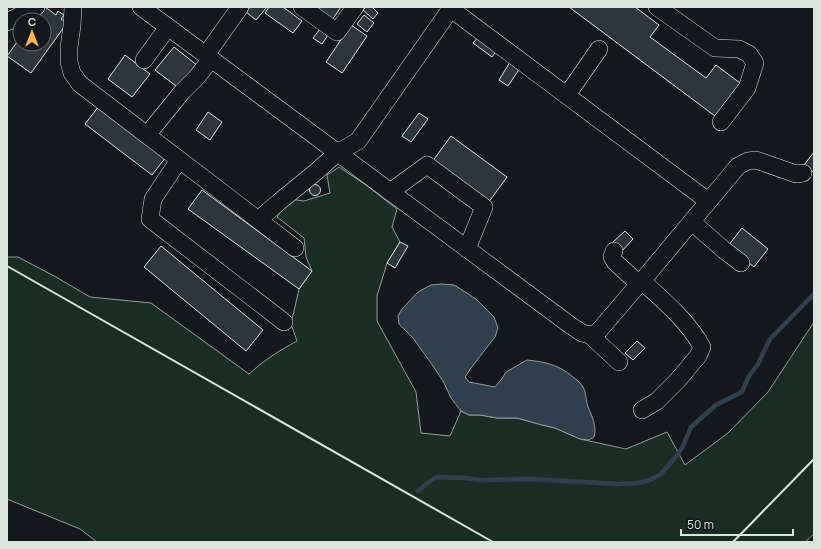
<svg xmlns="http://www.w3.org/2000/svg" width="821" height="549" font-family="Manrope,sans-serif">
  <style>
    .green { fill: #1a2d24; stroke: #939e99 }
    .water { fill: #2f3f4d; stroke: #939e99 }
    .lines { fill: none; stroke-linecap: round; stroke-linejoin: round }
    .stream { stroke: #2f3f4d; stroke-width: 4.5 }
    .building { fill: #2c363c; stroke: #d8e6dc }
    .minor-casing { stroke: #d8e6dc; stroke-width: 18 }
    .minor { stroke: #14181c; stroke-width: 17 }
    .wall { stroke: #d8e6dc; stroke-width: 2 }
  </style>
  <rect width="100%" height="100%" fill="#14181c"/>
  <path class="green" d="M339 167 366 185 397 209 392 227 400 242 387 263 377 296V321L416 392 421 433 450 436 461 411 469 415H480L497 418H517L542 425 555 428 580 439 626 449 667 432 685 465 728 433 768 392 814 322V534L805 542H97L80 529 7 499V257H18L56 277 90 297 151 303 249 374C263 361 280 350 297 341L291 324 299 289 312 271 306 257 304 238 277 217 290 199 304 201 330 193 327 175Z"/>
  <path class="water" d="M442 284 454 285 467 293 477 300 494 317 498 328 495 337 471 368 465 377 469 382 495 387 501 380 506 372 527 360C546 362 559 365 573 377 577 380 582 384 584 389 586 393 586 401 588 407 592 416 597 427 594 437L589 440 580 439 555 428 542 425 517 418H497L480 415H469L461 411 451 398 443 381 433 366 413 338 399 324 398 316 402 309 418 292 431 285Z"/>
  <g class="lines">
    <path class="stream" d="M418 491 430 481 437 477 465 478 480 480 532 479 617 484 638 483 650 480 661 474 678 454 683 446 691 427 716 405 742 392 749 376 758 364 770 339 814 294"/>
  </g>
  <g class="building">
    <path d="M43 7H45L56 15 58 11 64 15 61 19 67 23 31 73 7 56 20 38V44H44V20H33Z"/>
    <path d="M250 7H267L256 20 246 12Z"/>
    <path d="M269 7H283L302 21 293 33 265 13Z"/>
    <path d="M313 7H341L332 20Z"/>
    <path d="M366 7H372L378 13 373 19 363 10Z"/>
    <path d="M569 7H635L659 25 650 37 706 78 716 65 740 83 715 116Z"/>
    <path d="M364 15 374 23 367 32 357 24Z"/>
    <path d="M351 25 367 36 342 73 326 62Z"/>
    <path d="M320 29 328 35 322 44 313 38Z"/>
    <path d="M479 36 497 50 492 57 473 43Z"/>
    <path d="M174 47 198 66 180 89 155 70Z"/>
    <path d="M125 55 150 74 132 97 108 79Z"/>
    <path d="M510 62 520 68 508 86 499 80Z"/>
    <path d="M99 106 166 157 152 175 85 124Z"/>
    <path d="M208 112 222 122 210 140 196 130Z"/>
    <path d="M419 113 428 119 411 142 402 136Z"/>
    <path d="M451 136 507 177 488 203 432 162Z"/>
    <path d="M814 152V171L813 172 804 165Z"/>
    <circle cx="315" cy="190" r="5.5"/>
    <path d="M202 190 312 271 299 289 188 209Z"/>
    <path d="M742 228 768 249 754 267 728 246Z"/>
    <path d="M625 231 633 239 621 252 612 243Z"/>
    <path d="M400 242 408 246 395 268 387 263Z"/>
    <path d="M161 246 263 330 246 351 144 267Z"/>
    <path d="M637 341 645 348 633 360 625 353Z"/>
  </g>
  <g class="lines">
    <defs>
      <g id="minor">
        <path d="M73 7 72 26 69 47V62L72 73 80 84 295 248"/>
        <path d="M141 7 570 325 582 333 590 335 597 333 632 292 642 281 738 166 748 161 756 160 796 174 803 173"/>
        <path d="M302 7 337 32 355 7"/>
        <path d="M657 7 715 48 739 49 749 54 755 63 747 88 721 122"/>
        <path d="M451 9 708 201"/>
        <path d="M7 22 36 7"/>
        <path d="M206 55 240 7"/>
        <path d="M144 60 168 27"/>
        <path d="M567 95 599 49"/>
        <path d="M147 135 182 92 197 77 211 59"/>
        <path d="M179 160 153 199 150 219 284 322"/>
        <path d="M390 192 427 165 484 207 467 249"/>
        <path d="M258 220 279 202 317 171 337 153 358 141 452 7"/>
        <path d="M692 222 724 250 741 263"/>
        <path d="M614 251 612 257 615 262 639 284"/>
        <path d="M590 335 619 362"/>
        <path d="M642 410 657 401 678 380 698 356 702 347C688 321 664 301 642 281"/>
      </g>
    </defs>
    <use href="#minor" class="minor-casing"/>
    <use href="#minor" class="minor"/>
    <g class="wall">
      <path d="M7 266 493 542"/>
      <path d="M733 542 814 459"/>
    </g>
  </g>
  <rect width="821" height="549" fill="none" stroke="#d8e6dc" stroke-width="16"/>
  <g transform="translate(32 32)"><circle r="19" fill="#14181c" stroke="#626a69"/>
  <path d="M0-3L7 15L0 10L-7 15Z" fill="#ffb74d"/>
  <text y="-6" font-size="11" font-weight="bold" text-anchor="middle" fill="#d8e6dc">С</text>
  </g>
  <path d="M681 529v6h112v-6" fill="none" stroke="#d8e6dc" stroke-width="2"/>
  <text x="687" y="529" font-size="12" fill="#d8e6dc" stroke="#14181c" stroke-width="3" paint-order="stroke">50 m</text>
</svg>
